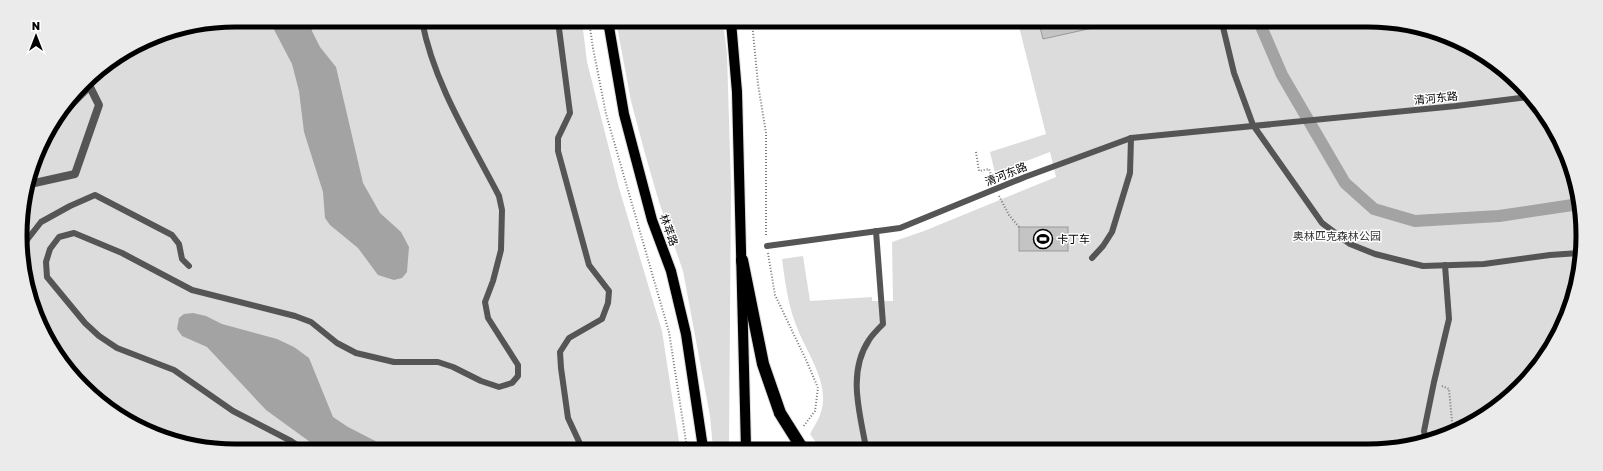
<svg xmlns="http://www.w3.org/2000/svg" width="1603" height="471" font-family="'Golos Text','Noto Sans SC',sans-serif">
  <style>
    .green { fill: #dcdcdc }
    .water { fill: #a3a3a3 }
    .lines { fill: none; stroke-linecap: round; stroke-linejoin: round }
    .canal { stroke: #a3a3a3; stroke-width: 12 }
    .building { fill: #c4c4c4; stroke: #999 }
    .primary-casing { stroke: #dbdbdb; stroke-width: 12 }
    .motorway-casing { stroke: #dbdbdb; stroke-width: 14 }
    .path { stroke: #777; stroke-width: 2; stroke-dasharray: 1 2; stroke-linecap: butt }
    .service { stroke: #555; stroke-width: 6 }
    .minor { stroke: #555; stroke-width: 8 }
    .primary { stroke: #000; stroke-width: 10 }
    .motorway { stroke: #000; stroke-width: 12 }
    .motorway-bridge-casing { stroke: #dbdbdb; stroke-width: 14; stroke-linecap: butt }
    .motorway-bridge { stroke: #000; stroke-width: 12 }
    .labels { text-anchor: middle; stroke-width: 3; stroke-linejoin: round; paint-order: stroke }
    .street-label { font-size: 11px; fill: #000; stroke: #fff }
    .park-label { font-size: 11px; fill: #333; stroke: #fff }
    .poi-label { font-size: 11px; fill: #000; stroke: #fff; text-anchor: start }
    .rim { fill: none; stroke: #000; stroke-width: 5 }
  </style>
  <rect width="100%" height="100%" fill="#fff"/>
  <g class="green">
    <path d="M236 20 582 21 587 62 619 188 662 331 680 448 194 447 128 422 64 367 27 291 20 221 42 140 93 74 153 36Z"/>
    <path d="M616 21 723 22 727 54 731 188 729 448H713L710 416 683 271 659 202 644 150 631 101Z"/>
    <path d="M1018 23 1409 24 1487 56 1547 116 1579 193V277L1554 343 1510 397 1463 429 1395 449 820 448 810 434C813 428 818 421 820 415 832 384 806 353 796 325 788 305 785 281 782 259L803 256 810 301 872 297V301H893L892 242 924 231 1056 177 1050 152 995 173 990 152 1046 134Z"/>
  </g>
  <g class="water">
    <path d="M269 20H310L312 31 320 47 336 67 363 183 380 213 401 232 409 247 407 272 402 278 394 280 378 275 358 248 330 225 325 218 323 192 304 132 299 91 292 64Z"/>
    <path d="M193 313 206 316 222 324 277 339 294 347 309 358 333 417 348 427 387 447H317L266 410 207 347 182 336 177 329 179 318 184 314Z"/>
  </g>
  <g class="lines">
    <path class="canal" d="M1260 24 1282 75 1345 183 1374 209 1415 221 1499 216 1579 204"/>
  </g>
  <g class="building">
    <path d="M1039 23H1096L1097 27 1043 39Z"/>
    <rect x="1019" y="227" width="49" height="24"/>
  </g>
  <g class="lines">
    <defs>
      <g id="primary">
        <path d="M608 21 624 114 652 220 671 271 686 334 703 448"/>
        <path d="M731 22 737 92 746 448"/>
      </g>
      <path id="motorway" d="M742 260 763 364 780 413"/>
    </defs>
    <use href="#primary" class="primary-casing"/>
    <use href="#motorway" class="motorway-casing"/>
    <g class="path">
      <path d="M589 21 593 48 606 114 669 332 687 448"/>
      <path d="M752 22 758 84 766 133V237"/>
      <path d="M976 152 979 171 989 169 993 181"/>
      <path d="M999 196 1009 215 1019 227"/>
      <path d="M768 253 775 295 807 362 818 388 815 411 803 427"/>
      <path d="M1442 386 1449 389 1453 432"/>
      <path d="M780 448 786 442"/>
    </g>
    <g class="service">
      <path d="M558 21 570 113 558 138V151L589 265 609 291 608 303 602 319 569 338 560 352 561 368 568 418 582 448"/>
      <path d="M1222 23 1234 73 1253 125 1322 223 1350 244 1375 254 1423 266 1484 264 1550 255 1579 253"/>
      <path d="M60 117 90 87V77"/>
      <path d="M23 245 41 222 70 206 95 195 172 235 179 244 182 259 189 266"/>
      <path d="M767 246 900 228 1025 177 1131 138 1456 106 1528 97"/>
      <path d="M1092 258 1103 246 1112 232 1130 173 1131 138"/>
      <path d="M1426 440 1424 431 1434 382 1449 319 1445 265"/>
      <path d="M300 447 291 441 233 411 174 370 117 348 99 336 85 323 47 277 46 262 50 249 59 237 74 233 122 253 192 290 295 316 311 322 337 343 356 353 394 362H438L453 367 481 381 499 387 512 383 518 376V365L488 318 485 302 493 281 501 250 502 210 499 196C470 140 434 84 422 21"/>
      <path d="M866 448C860 413 847 373 869 340 872 335 878 329 883 324L876 231"/>
    </g>
    <path class="minor" d="M30 184 75 174 99 105 90 87"/>
    <use href="#primary" class="primary"/>
    <use href="#motorway" class="motorway"/>
    <defs>
      <path id="motorway-bridge" d="M780 413 802 448"/>
    </defs>
    <use href="#motorway-bridge" class="motorway-bridge-casing"/>
    <use href="#motorway-bridge" class="motorway-bridge"/>
  </g>
  <defs>
    <symbol id="stadium-ring" viewBox="-11 -11 22 22"><circle r="9.5" fill="#fff" stroke="#000" stroke-width="1.5"/><path d="M0-5a6.5 5 0 1 0 0 10a6.5 5 0 1 0 0-10ZM-3.5-1.8h7v3.6h-7Z" fill="#000"/></symbol>
  </defs>
  <g fill-rule="evenodd">
    <use href="#stadium-ring" x="1032" y="228" width="22" height="22"/>
  </g>
  <g class="labels">
    <g class="street-label">
      <text transform="translate(1436 98) rotate(-6)" y="4">清河东路</text>
      <text transform="translate(1006 174) rotate(-22)" y="4">清河东路</text>
      <text transform="translate(669 230) rotate(70)" y="4">林萃路</text>
    </g>
    <g class="park-label">
      <text x="1337" y="240">奥林匹克森林公园</text>
    </g>
    <g class="poi-label">
      <text x="1057" y="243">卡丁车</text>
    </g>
  </g>
  <path d="M0 0H1603V471H0ZM235 27H1368A208 208 0 0 1 1576 235V236A208 208 0 0 1 1368 444H235A208 208 0 0 1 27 236V235A208 208 0 0 1 235 27Z" fill="#ebebeb" fill-rule="evenodd"/>
  <path class="rim" d="M235 27H1368A208 208 0 0 1 1576 235V236A208 208 0 0 1 1368 444H235A208 208 0 0 1 27 236V235A208 208 0 0 1 235 27Z"/>
  <g transform="translate(36 36)" stroke="#ffffff" stroke-width="3" paint-order="stroke">
  <path d="M0-3L7 15L0 10L-7 15Z" fill="#000000"/>
  <text y="-6" font-size="11" font-weight="bold" text-anchor="middle" fill="#000000">N</text>
  </g>
</svg>
